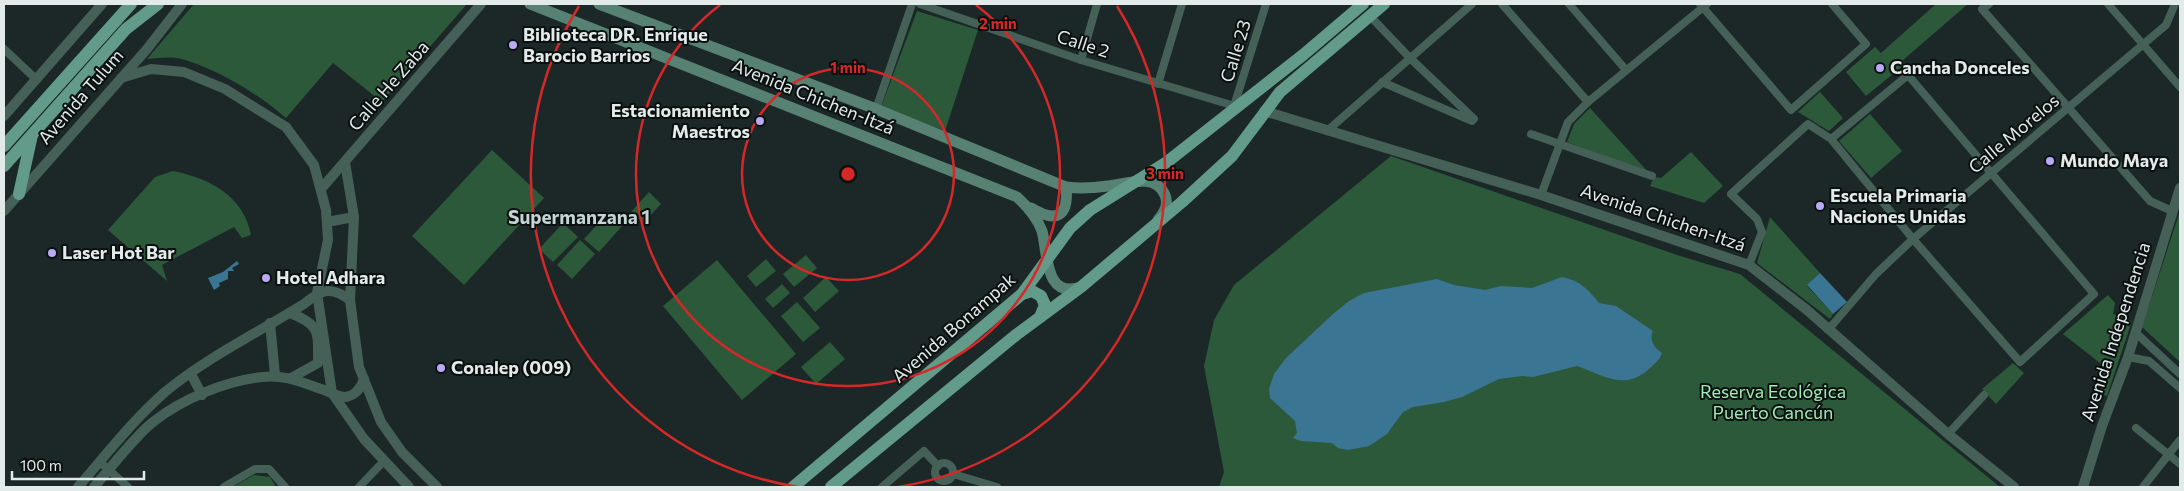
<svg xmlns="http://www.w3.org/2000/svg" width="2184" height="491" font-family="Commissioner,sans-serif">
  <style>
    .green { fill: #2c593a }
    .water { fill: #3a7593 }
    .lines { fill: none; stroke-linecap: round; stroke-linejoin: round }
    .minor { stroke: #456057; stroke-width: 8 }
    .tertiary { stroke: #456057; stroke-width: 10 }
    .secondary { stroke: #568173; stroke-width: 11 }
    .primary { stroke: #629b89; stroke-width: 12 }
    .ring { fill: none; stroke: #d62828; stroke-width: 2.5 }
    .poi-dot { fill: #baaaf6; stroke: #0a100f; stroke-width: 2 }
    .labels { text-anchor: middle; stroke-width: 4; stroke-linejoin: round; paint-order: stroke }
    .poi-label { font-size: 18px; font-weight: bold; fill: #e2ebea; stroke: #0a100f; text-anchor: start }
    .street-label { font-size: 18px; fill: #e2ebea; stroke: #0a100f }
    .park-label { font-size: 18px; fill: #9febb4; stroke: #0a100f }
    .neighbourhood-label { font-size: 19px; font-weight: bold; fill: #c4d4d3; stroke: #0a100f }
    .centre { fill: #d62828; stroke: #0a100f; stroke-width: 2.5 }
    .ring-label { font-size: 15px; text-anchor: middle; font-weight: bold; fill: #d62828; stroke: #0a100f; stroke-width: 4; stroke-linejoin: round; paint-order: stroke }
  </style>
  <rect width="100%" height="100%" fill="#1b2827"/>
  <g class="green">
    <path d="M194 4H467L382 102 333 63 286 118C258 94 221 71 185 60 173 56 160 58 147 59Z"/>
    <path d="M1936 4H1968L1903 60 1905 64 1866 96 1846 72 1875 47 1881 53Z"/>
    <path d="M917 11 978 30 945 131 881 107Z"/>
    <path d="M1820 92 1843 118 1829 131 1798 112Z"/>
    <path d="M1590 108 1648 172 1567 142 1574 124Z"/>
    <path d="M1870 114 1902 151 1871 178 1839 141Z"/>
    <path d="M492 150 544 198 464 285 412 236Z"/>
    <path d="M1691 152 1723 186 1704 203 1650 186 1654 177 1661 178Z"/>
    <path d="M1391 156 1680 256 1740 274 2000 487H1219L1224 472 1204 366 1214 320 1234 285Z"/>
    <path d="M173 171C209 178 244 196 251 235L242 238 234 227 162 265 167 281 108 230 155 177Z"/>
    <path d="M649 192 661 204 643 223 631 212Z"/>
    <path d="M2180 211V362L2142 327Z"/>
    <path d="M609 212 623 225 599 252 584 239Z"/>
    <path d="M1770 217 1820 273 1807 286 1833 314 1830 319 1757 263Z"/>
    <path d="M563 223 578 237 553 262 539 249Z"/>
    <path d="M580 240 595 254 572 279 557 265Z"/>
    <path d="M806 255 817 268 794 287 783 274Z"/>
    <path d="M766 259 776 271 756 287 747 276Z"/>
    <path d="M717 260 796 354 742 400 663 306Z"/>
    <path d="M826 277 839 291 815 312 803 298Z"/>
    <path d="M782 284 790 293 773 308 765 299Z"/>
    <path d="M2108 295 2115 303 2113 314 2132 321 2107 396 2098 393 2105 367 2063 334Z"/>
    <path d="M797 302 820 328 803 342 781 316Z"/>
    <path d="M830 342 845 359 816 384 801 367Z"/>
    <path d="M2013 363 2024 373 1996 404 1982 389Z"/>
    <path d="M254 475 270 477 276 487H233Z"/>
  </g>
  <g class="water">
    <path d="M237 261 239 264 232 268 234 271H228V279L219 283 220 286 214 290 208 278 223 272Z"/>
    <path d="M1820 273 1847 302 1833 314 1807 285Z"/>
    <path d="M1562 277C1579 280 1589 290 1599 303L1616 306 1653 331C1649 340 1654 348 1662 353 1660 360 1655 363 1650 368 1625 392 1603 375 1577 366L1533 377 1522 376 1499 379 1462 397 1444 402 1413 407 1403 412 1387 434 1369 446 1348 450 1338 448 1332 443 1301 441 1293 438 1297 433 1295 421 1270 398 1269 389 1274 374 1286 358 1333 314 1349 301 1364 293 1437 279 1454 285 1485 290 1501 286 1532 288Z"/>
  </g>
  <g class="lines">
    <g class="minor">
      <path d="M920 4 1081 60 1238 107"/>
      <path d="M1502 4 1588 102"/>
      <path d="M1569 4 1626 70"/>
      <path d="M1700 4 1791 110 1866 44 1832 4"/>
      <path d="M1989 4 1982 9 2150 201 2172 211"/>
      <path d="M2108 4 2180 87"/>
      <path d="M1370 16 1409 57 1474 119 1472 121 1382 82"/>
      <path d="M4 49 37 80"/>
      <path d="M1081 60 1097 4"/>
      <path d="M1158 84 1182 4"/>
      <path d="M1234 106 1266 4"/>
      <path d="M876 109 912 4"/>
      <path d="M1327 131 1472 4"/>
      <path d="M1531 134 1652 176"/>
      <path d="M1541 195 1568 122 1588 102 1707 4"/>
      <path d="M1749 265 1762 232 1757 219 1731 194 1808 124 1831 139 1913 239 2020 362 2094 294 1908 75 1831 139"/>
      <path d="M1828 330 1876 274 1913 239 2166 25 2175 4"/>
      <path d="M2136 333 2180 374"/>
      <path d="M2128 357 2149 361 2180 388"/>
      <path d="M2136 428 2180 464"/>
      <path d="M1948 434 1984 395"/>
      <path d="M100 462 128 487"/>
      <circle cx="944" cy="472" r="9"/>
      <path d="M953 474 997 487"/>
      <path d="M224 487 255 469H269L285 487"/>
      <path d="M359 487 384 461"/>
      <path d="M882 487 924 451 938 466"/>
      <path d="M2143 487 2180 440"/>
    </g>
    <g class="tertiary">
      <path d="M121 78 151 69 184 72 225 89 286 127 314 165 326 210 328 240 317 293 332 393 364 439 409 487"/>
      <path d="M1264 111 1541 195 1749 265 1807 310 1948 434 2014 487"/>
      <path d="M4 116 102 4"/>
      <path d="M345 162 354 217 350 300 359 367 381 422 402 452 437 487"/>
      <path d="M321 189 481 4"/>
      <path d="M4 211 147 49 182 4"/>
      <path d="M327 222 354 217"/>
      <path d="M290 313C321 325 318 332 318 363L291 378"/>
      <path d="M270 323 275 375"/>
      <path d="M191 374 202 395"/>
      <path d="M78 487C106 455 133 420 165 392 206 358 259 332 304 304 321 290 330 285 350 300"/>
      <path d="M94 487C110 469 135 436 153 422 182 399 225 381 262 377 284 374 303 383 324 390 331 393 338 397 346 397 356 395 361 388 364 379"/>
      <path d="M2083 487 2102 426 2128 357 2180 188"/>
    </g>
    <g class="secondary">
      <path d="M530 4 1017 197C1028 207 1037 217 1042 231 1048 252 1044 300 1081 287"/>
      <path d="M599 4 876 109 1066 187C1080 189 1094 188 1108 186 1127 184 1155 172 1165 195 1169 205 1164 213 1158 220"/>
      <path d="M1031 208C1056 223 1069 217 1066 187"/>
    </g>
    <g class="primary">
      <path d="M4 146 131 4"/>
      <path d="M4 166 126 29 158 4"/>
      <path d="M19 194 32 135"/>
      <path d="M1022 294 1032 291 1041 296 1045 305 1040 317"/>
      <path d="M793 487 1022 294 1070 228 1090 210 1167 162 1303 55 1363 4"/>
      <path d="M831 487 1016 335 1081 287 1182 202 1232 156 1280 92 1384 4"/>
    </g>
  </g>
  <g class="ring">
    <circle cx="848" cy="174" r="106"/>
    <path d="M976 5A212 212 0 1 1 720 5"/>
    <path d="M798 487A317 317 0 0 1 579 6M1117 6A317 317 0 0 1 898 487"/>
  </g>
  <g class="poi-dot">
    <circle cx="513" cy="45" r="5"/>
    <circle cx="1880" cy="68" r="5"/>
    <circle cx="760" cy="121" r="5"/>
    <circle cx="2050" cy="161" r="5"/>
    <circle cx="1820" cy="206" r="5"/>
    <circle cx="52" cy="253" r="5"/>
    <circle cx="266" cy="278" r="5"/>
    <circle cx="441" cy="368" r="5"/>
  </g>
  <g class="labels">
    <g class="poi-label">
      <text x="523" y="41">Biblioteca DR. Enrique<tspan x="523" dy="21">Barocio Barrios</tspan></text>
      <text x="1890" y="74">Cancha Donceles</text>
      <text x="750" y="117" text-anchor="end">Estacionamiento<tspan x="750" dy="21">Maestros</tspan></text>
      <text x="2060" y="167">Mundo Maya</text>
      <text x="1830" y="202">Escuela Primaria<tspan x="1830" dy="21">Naciones Unidas</tspan></text>
      <text x="62" y="259">Laser Hot Bar</text>
      <text x="276" y="284">Hotel Adhara</text>
      <text x="451" y="374">Conalep (009)</text>
    </g>
    <g class="street-label">
      <text transform="translate(1083 44) rotate(18)" y="6">Calle 2</text>
      <text transform="translate(1236 51) rotate(-73)" y="6">Calle 23</text>
      <text transform="translate(389 86) rotate(-49)" y="6">Calle He Zaba</text>
      <text transform="translate(81 97) rotate(-49)" y="6">Avenida Tulum</text>
      <text transform="translate(813 97) rotate(22)" y="6">Avenida Chichen-Itzá</text>
      <text transform="translate(2014 134) rotate(-40)" y="6">Calle Morelos</text>
      <text transform="translate(1663 218) rotate(19)" y="6">Avenida Chichen-Itzá</text>
      <text transform="translate(954 328) rotate(-41)" y="6">Avenida Bonampak</text>
      <text transform="translate(2116 332) rotate(-72)" y="6">Avenida Independencia</text>
    </g>
    <g class="park-label">
      <text x="1773" y="398">Reserva Ecológica<tspan x="1773" dy="21">Puerto Cancún</tspan></text>
    </g>
    <g class="neighbourhood-label">
      <text x="579" y="224">Supermanzana 1</text>
    </g>
  </g>
  <circle cx="848" cy="174" r="8" class="centre"/>
  <g class="ring-label">
    <text x="998" y="29">2 min</text>
    <text x="848" y="73">1 min</text>
    <text x="1165" y="179">3 min</text>
  </g>
  <rect width="2184" height="491" fill="none" stroke="#e2ebea" stroke-width="10"/>
  <path d="M12 471v8h132v-8" fill="none" stroke="#e2ebea" stroke-width="2.5"/>
  <text x="20" y="471" font-size="15" fill="#e2ebea" stroke="#0a100f" stroke-width="4" paint-order="stroke">100 m</text>
</svg>
